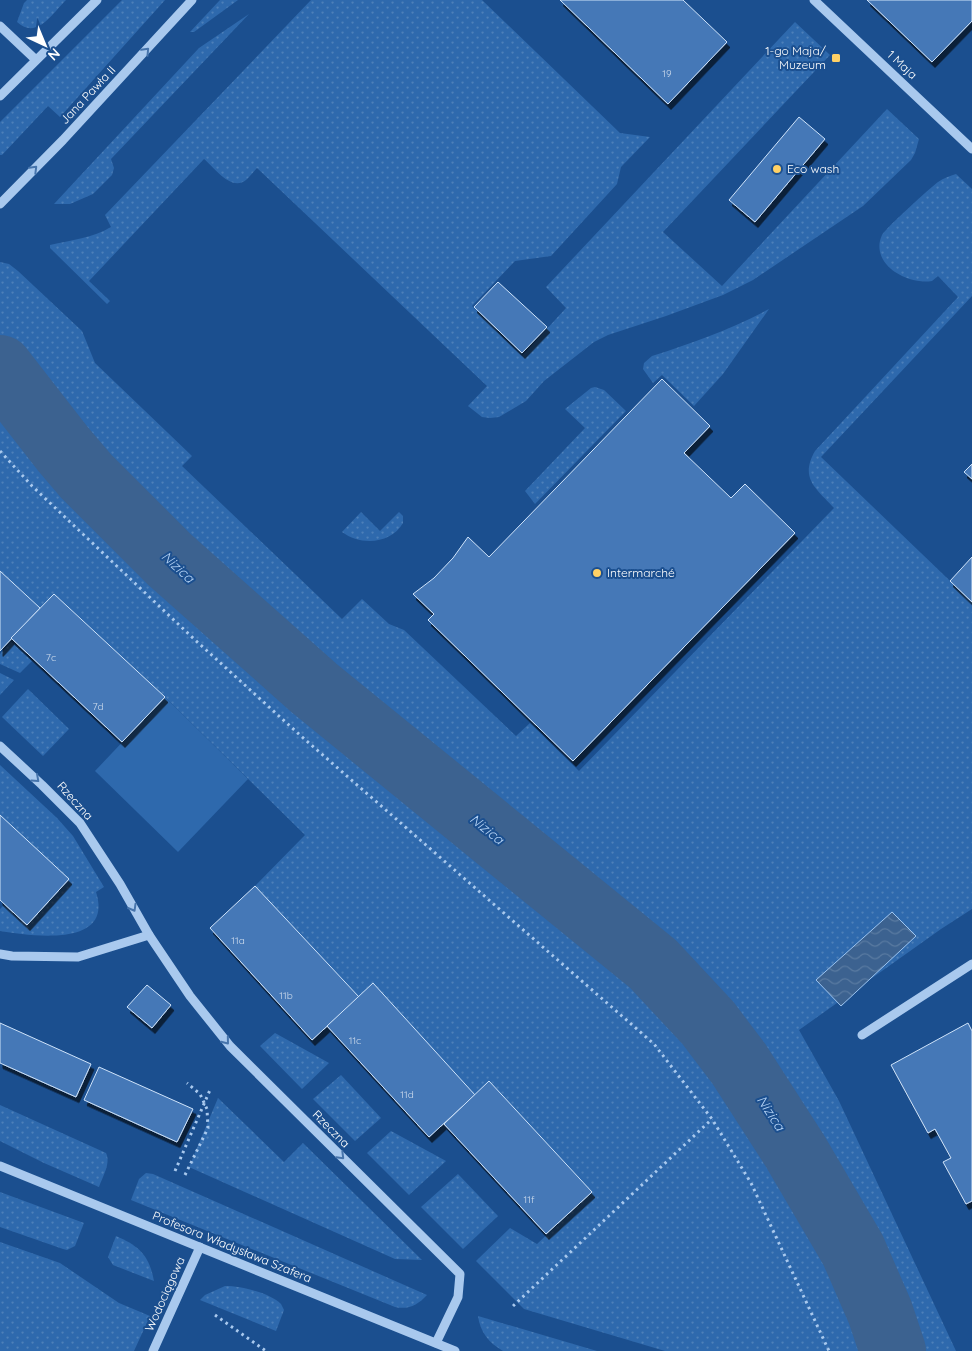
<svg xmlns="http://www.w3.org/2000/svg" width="972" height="1351" font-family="Quicksand,sans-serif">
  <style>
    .grass { fill: url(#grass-dots) }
    .park { fill: #2e69ad }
    .water { fill: url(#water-waves); stroke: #9cc4f0 }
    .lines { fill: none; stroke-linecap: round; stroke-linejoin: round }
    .river { stroke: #3c6290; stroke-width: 66 }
    .building { fill: #4478b7; stroke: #cfe3fa; filter: url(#shadow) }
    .path { stroke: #a9c9ee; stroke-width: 3; stroke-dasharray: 2.5 4; stroke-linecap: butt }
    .minor { stroke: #a9c9ee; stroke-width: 9 }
    .oneway { stroke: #4674ac }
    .poi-dot { fill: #ffd166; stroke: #1b4f8f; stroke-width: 2 }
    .labels { text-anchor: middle; stroke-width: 4; stroke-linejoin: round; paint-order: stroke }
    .number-label { font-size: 10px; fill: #d0dded }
    .poi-label { font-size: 12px; fill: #fff; stroke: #1b4f8f; text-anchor: start }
    .street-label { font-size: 12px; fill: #fff; stroke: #1b4f8f }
    .water-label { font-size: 14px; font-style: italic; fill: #b5d3f5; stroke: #1b4f8f }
  </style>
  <defs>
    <pattern id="grass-dots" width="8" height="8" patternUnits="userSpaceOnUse" patternTransform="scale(1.25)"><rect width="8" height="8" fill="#2e69ad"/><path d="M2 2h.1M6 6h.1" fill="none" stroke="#4d80b9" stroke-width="1.8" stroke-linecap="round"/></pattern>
    <pattern id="water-waves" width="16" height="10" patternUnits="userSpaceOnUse" patternTransform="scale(1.25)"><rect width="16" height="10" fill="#3c6290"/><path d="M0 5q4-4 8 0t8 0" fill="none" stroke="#597aa1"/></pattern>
    <filter id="shadow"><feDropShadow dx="3" dy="5.5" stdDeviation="0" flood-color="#0009"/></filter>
  </defs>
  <rect width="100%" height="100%" fill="#1b4f8f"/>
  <g class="grass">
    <path d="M27 0H66C52 14 37 40 17 22L24 3Z"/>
    <path d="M122 0H165L60 117 48 106 2 155H0V122Z"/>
    <path d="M220 0H238L194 32H190Z"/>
    <path d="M311 0H482L620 133 650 137 621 167 617 184 551 256 515 261 472 306 522 356 566 308 546 287 795 22 830 55 663 232 722 286 887 109 919 139 915 153 911 160 863 206 753 280 723 295 666 316 608 335 594 342 544 381 526 401 499 417 490 418 482 417 468 406 487 386 257 168C253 172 250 177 246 180 231 192 214 167 204 159L89 281 110 301 107 304 50 248V245C71 240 93 238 111 227L105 215Z"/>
    <path d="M249 14 111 159 114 168 112 175 93 194 70 204H54L199 48Z"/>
    <path d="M956 174 972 189V296L821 457 972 602V909L941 929 799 1030 839 1101 956 1351H907L894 1309 820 1162 736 1021 688 970 528 841 312 671 246 616 87 445 0 336V262L9 264 18 271 82 331 95 363 192 456 182 466 342 619 362 599 389 624 404 630 516 736 530 723 579 771 834 508C817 489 799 479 815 451L958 297 938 276 932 281C919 283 906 279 895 272 883 264 875 250 882 235 886 228 930 188 938 182 944 178 950 176 956 174Z"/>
    <path d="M769 309 723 374 694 406 662 375 653 383 643 369 644 363 652 356C692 343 732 329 769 309Z"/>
    <path d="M0 386 54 456 78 483 162 568 307 696 481 844 644 975 672 1000 699 1031 730 1070 786 1156 843 1256 870 1316 881 1351H665L524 1309 476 1261 510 1228 537 1244 592 1192 489 1081 475 1095 373 984 359 997 255 886 305 835 165 697 54 594 40 608 0 571Z"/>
    <path d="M595 387 604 390 626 411 535 504 525 491 585 428 565 409 591 388Z"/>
    <path d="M361 512 380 531 399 512 403 516V523C391 544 361 546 342 532Z"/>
    <path d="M11 642 32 661 20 673 0 664V654Z"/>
    <path d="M0 673 14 680 0 695Z"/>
    <path d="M28 689 69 729 43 756 2 717Z"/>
    <path d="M0 765 57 818 73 836 104 887 96 892C114 948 32 936 0 931V909L5 904 0 900Z"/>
    <path d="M275 1033 329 1063 302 1089 260 1046Z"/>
    <path d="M341 1075 381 1118 355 1141 313 1099Z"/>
    <path d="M218 1098 284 1162 303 1143 422 1260 395 1259 189 1167Z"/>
    <path d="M0 1105 106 1153C111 1163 103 1176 99 1187L44 1163 0 1141Z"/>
    <path d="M391 1131 446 1161 409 1195 367 1153Z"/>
    <path d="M146 1173 153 1174 427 1295C418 1305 408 1310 395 1307L131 1200 139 1179Z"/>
    <path d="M458 1174 498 1216 463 1249 421 1207Z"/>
    <path d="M0 1192 84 1223 75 1246 67 1250 63 1249 0 1227Z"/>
    <path d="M116 1236C139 1246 149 1255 154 1281L113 1265 108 1257Z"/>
    <path d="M0 1242 60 1263 119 1303 150 1316 134 1351H0Z"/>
    <path d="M225 1286C242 1286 269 1293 281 1304L284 1310 276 1331 200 1300 205 1295Z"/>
    <path d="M478 1316 597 1351H503C489 1343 480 1332 478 1316Z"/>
  </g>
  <path class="park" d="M165 697 248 779 178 852 95 771Z"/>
  <path class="water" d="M892 912 916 936 841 1006 816 980Z"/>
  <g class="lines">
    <path class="river" d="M0 368 63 449 86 476 170 560 314 688 653 964 708 1023 739 1064 795 1151 853 1250 880 1312 893 1351"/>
  </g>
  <g class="building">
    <path d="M560 0H683L727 42 668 104Z"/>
    <path d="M867 0H972V21L932 62Z"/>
    <path d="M799 117 825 139 755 222 729 200Z"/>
    <path d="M498 282 547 327 522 353 474 307Z"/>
    <path d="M662 379 710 426 684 453 731 498 745 484 795 533 573 761 428 620 434 614 413 594 434 578 453 558 468 537 489 557Z"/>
    <path d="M972 464V479L964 472Z"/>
    <path d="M972 557V602L950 581Z"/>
    <path d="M0 571 40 608 0 651Z"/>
    <path d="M54 594 165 697 122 742 11 638Z"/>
    <path d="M0 815 69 879 27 925 0 900Z"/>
    <path d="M255 886 359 997 312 1040 210 928Z"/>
    <path d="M373 983 475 1095 429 1137 327 1026Z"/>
    <path d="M147 985 171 1005 152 1028 127 1007Z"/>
    <path d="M0 1023 91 1064 76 1097 0 1063Z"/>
    <path d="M968 1023 972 1031V1201L966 1204 943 1162 951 1158 935 1129 928 1133 891 1065Z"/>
    <path d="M99 1067 193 1109 177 1142 84 1100Z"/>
    <path d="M489 1081 592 1192 546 1234 444 1124Z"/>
  </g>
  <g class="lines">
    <g class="path">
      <path d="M0 451 32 486 194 639 301 736 654 1044 712 1119 751 1183 829 1351"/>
      <path d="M175 1171 210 1090"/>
      <path d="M185 1175 208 1128 207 1109 200 1094 187 1083"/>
      <path d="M513 1306 712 1119"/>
      <path d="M215 1315 266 1351"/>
    </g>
    <g class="minor">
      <path d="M814 0 972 149"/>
      <path d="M0 26 36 60"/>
      <path d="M0 96 97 0"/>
      <path d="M0 204 63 140 192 0"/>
      <path d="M0 746 42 785 80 823 120 884 149 935 190 996 230 1046 460 1274 458 1297 436 1343"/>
      <path d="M0 954 12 956 78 957 149 935"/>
      <path d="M862 1035 972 964"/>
      <path d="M0 1166 455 1351"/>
      <path d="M153 1351 200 1247"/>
    </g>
  </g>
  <defs><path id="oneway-chevron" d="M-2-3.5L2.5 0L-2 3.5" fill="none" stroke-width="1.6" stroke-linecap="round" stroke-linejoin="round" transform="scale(1.25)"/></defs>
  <g class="oneway">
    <use href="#oneway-chevron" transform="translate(146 51) rotate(-47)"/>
    <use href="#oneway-chevron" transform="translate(34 169) rotate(-45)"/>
    <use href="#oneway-chevron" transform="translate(36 779) rotate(42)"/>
    <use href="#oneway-chevron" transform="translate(133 908) rotate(60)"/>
    <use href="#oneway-chevron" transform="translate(226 1041) rotate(51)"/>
    <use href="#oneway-chevron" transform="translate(341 1156) rotate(45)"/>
  </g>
  <g class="poi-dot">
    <rect x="831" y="53" width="10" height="10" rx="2.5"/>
    <circle cx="777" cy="169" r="5"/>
    <circle cx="597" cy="573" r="5"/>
  </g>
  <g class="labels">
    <g class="number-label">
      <text x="667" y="77">19</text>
      <text x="51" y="661">7c</text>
      <text x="98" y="710">7d</text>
      <text x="238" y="944">11a</text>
      <text x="286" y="999">11b</text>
      <text x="355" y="1044">11c</text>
      <text x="407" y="1098">11d</text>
      <text x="529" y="1203">11f</text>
    </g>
    <g class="poi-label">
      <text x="826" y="55" text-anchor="end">1-go Maja/<tspan x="826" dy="14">Muzeum</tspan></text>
      <text x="787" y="173">Eco wash</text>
      <text x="607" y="577">Intermarché</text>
    </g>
    <g class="street-label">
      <text transform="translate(902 65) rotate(43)" y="4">1 Maja</text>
      <text transform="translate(88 95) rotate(-47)" y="4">Jana Pawła II</text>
      <text transform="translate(75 801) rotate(48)" y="4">Rzeczna</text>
      <text transform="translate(331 1129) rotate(45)" y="4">Rzeczna</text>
      <text transform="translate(232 1247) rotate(22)" y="4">Profesora Władysława Szafera</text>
      <text transform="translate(165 1294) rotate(-66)" y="4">Wodociągowa</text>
    </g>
    <g class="water-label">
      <text transform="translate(178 567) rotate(43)" y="5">Nizica</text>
      <text transform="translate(487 829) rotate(39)" y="5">Nizica</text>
      <text transform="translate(771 1113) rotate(57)" y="5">Nizica</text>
    </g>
  </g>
  <g transform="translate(45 45) rotate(136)" stroke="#1b4f8f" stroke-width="4" paint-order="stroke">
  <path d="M0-4L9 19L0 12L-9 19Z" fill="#ffffff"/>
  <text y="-8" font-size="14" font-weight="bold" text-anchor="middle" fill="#ffffff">N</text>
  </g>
</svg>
